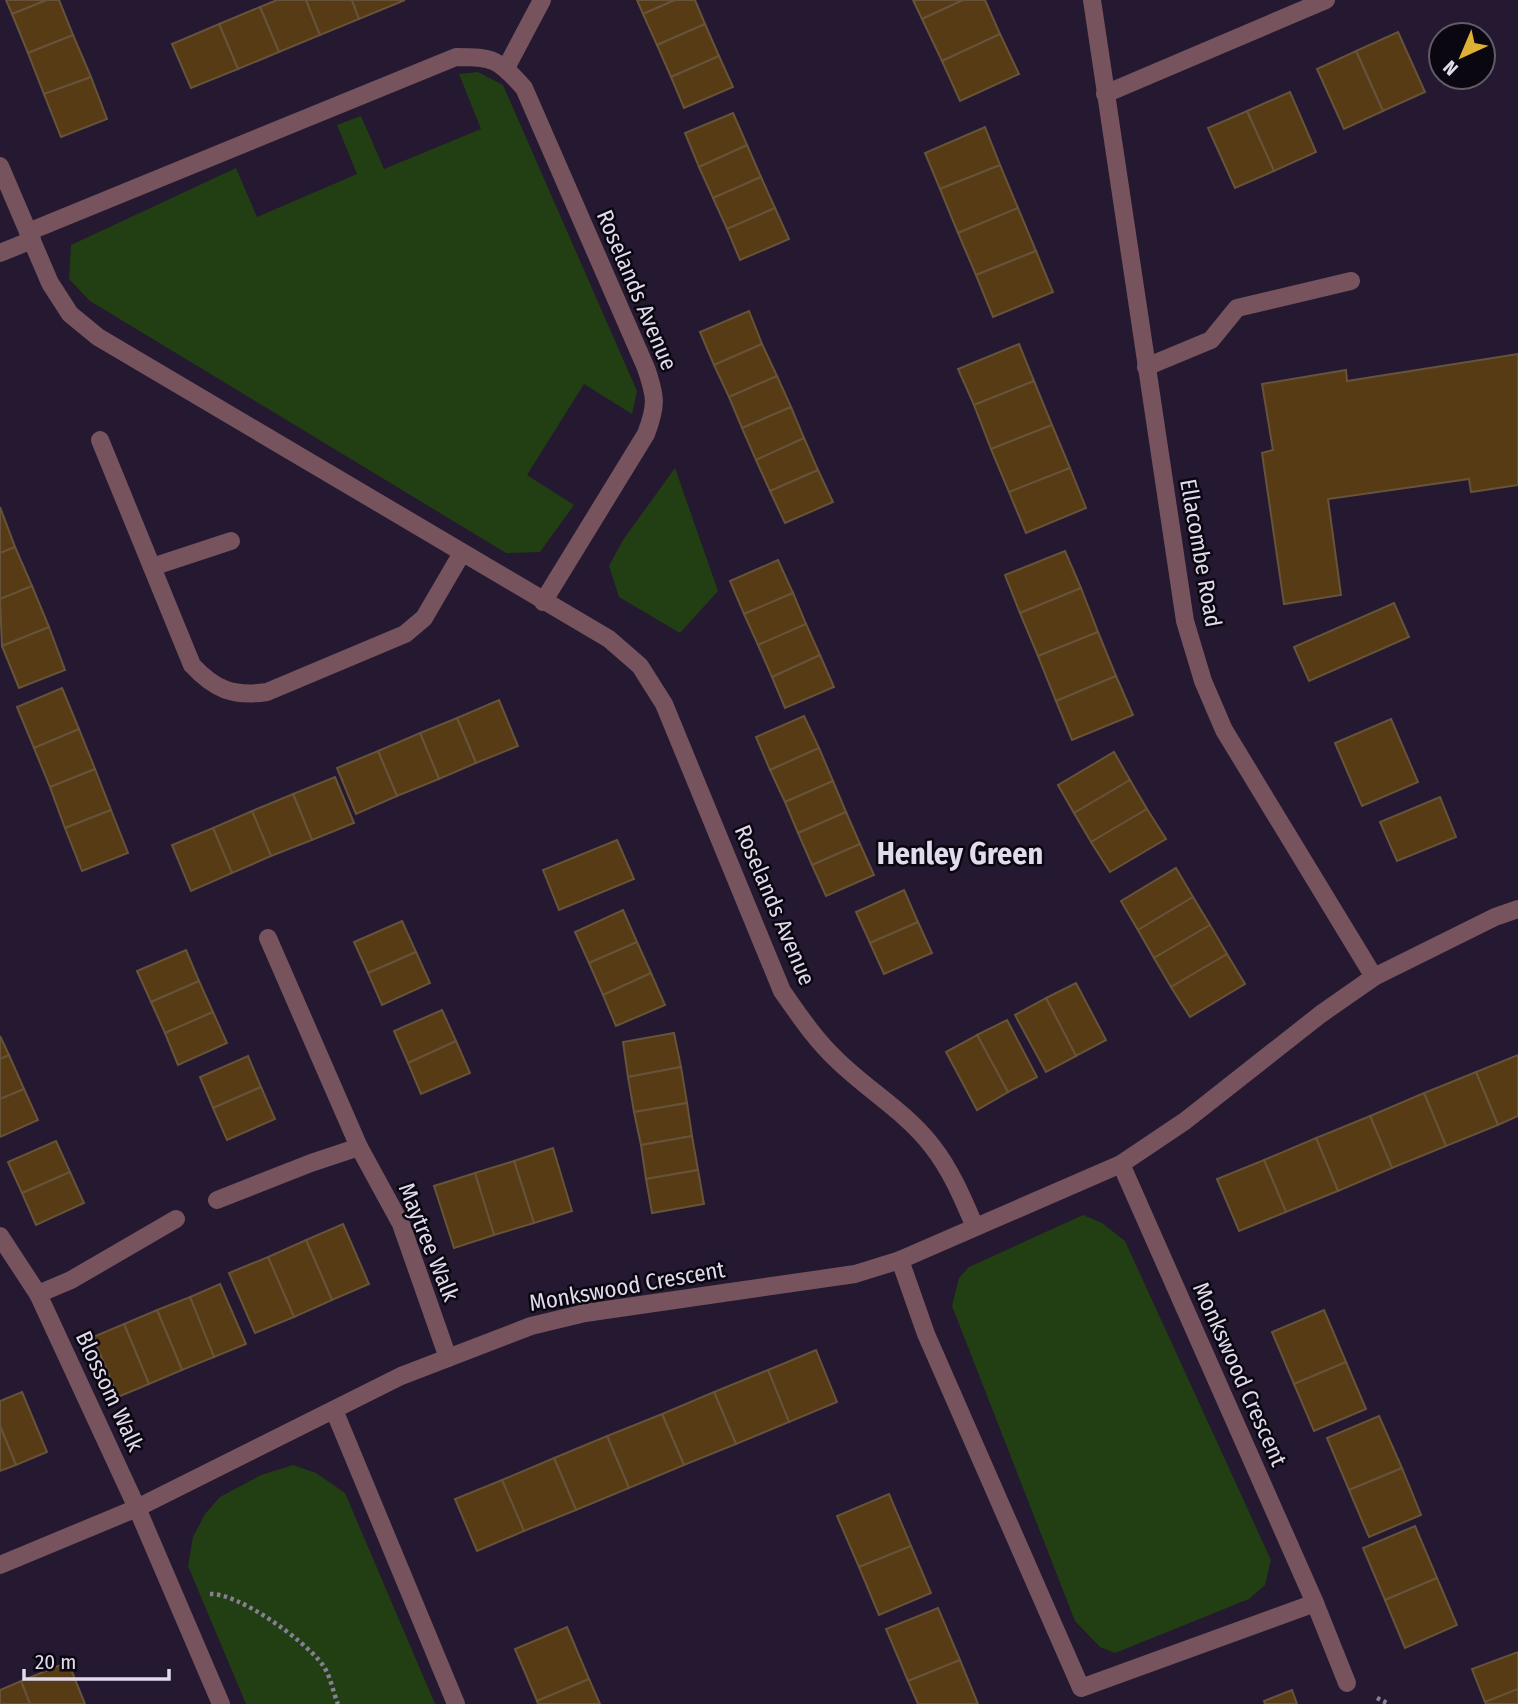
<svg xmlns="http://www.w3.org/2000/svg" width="1518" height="1704" font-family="'Fira Sans Condensed',sans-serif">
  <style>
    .green { fill: #223e13 }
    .building { fill: #563b15; stroke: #67533a; stroke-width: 2 }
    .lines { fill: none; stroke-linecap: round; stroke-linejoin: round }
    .path { stroke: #877f93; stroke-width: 4.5; stroke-dasharray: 3.5 3.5; stroke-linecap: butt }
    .minor { stroke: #76535d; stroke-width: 18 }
    .labels { text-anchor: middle; stroke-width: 5; stroke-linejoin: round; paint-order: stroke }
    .street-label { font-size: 23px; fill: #e1dbeb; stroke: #0b0711 }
    .district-label { font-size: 30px; font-weight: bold; fill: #e1dbeb; stroke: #0b0711 }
  </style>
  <rect width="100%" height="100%" fill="#241931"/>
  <g class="green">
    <path d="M478 72 503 85 637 391 632 414 584 384 527 475 574 505 540 552 506 553 90 301 69 279 71 245 236 168 257 217 357 174 337 125 361 116 384 169 481 129 459 74Z"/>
    <path d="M675 468 718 591 680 633 619 597 609 566 623 540Z"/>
    <path d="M1083 1215 1102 1223 1125 1241 1271 1560 1265 1585 1249 1599 1115 1653 1100 1647 1075 1621 952 1306 959 1278 969 1267Z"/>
    <path d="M293 1465 316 1473 345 1493 435 1704H246L188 1566 193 1537 205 1514 220 1497 261 1475Z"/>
  </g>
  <g class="building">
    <path d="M6 0H47L12 14Z"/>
    <path d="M47 0H59L73 35 28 53 12 14Z"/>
    <path d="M277 0H306L320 35 279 52 260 7Z"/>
    <path d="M306 0H352L359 19 320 35Z"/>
    <path d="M352 0H405L359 19Z"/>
    <path d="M637 0H675L643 14Z"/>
    <path d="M675 0H695L705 24 657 45 643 14Z"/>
    <path d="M913 0H963L922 19Z"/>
    <path d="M963 0H985L1000 34 942 61 922 19Z"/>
    <path d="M260 7 279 52 238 69 219 24Z"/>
    <path d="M219 24 238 69 191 88 172 44Z"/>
    <path d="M705 24 719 56 671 77 657 45Z"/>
    <path d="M1398 32 1425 92 1383 111 1356 51Z"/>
    <path d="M1000 34 1019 74 960 101 942 61Z"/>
    <path d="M73 35 91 77 44 94 28 53Z"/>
    <path d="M1356 51 1383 111 1344 129 1317 69Z"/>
    <path d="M719 56 733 87 684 108 671 77Z"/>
    <path d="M91 77 107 119 61 137 44 94Z"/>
    <path d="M1290 92 1316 152 1274 171 1247 111Z"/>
    <path d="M1247 111 1274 171 1235 188 1208 128Z"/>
    <path d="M733 113 747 145 699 167 685 133Z"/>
    <path d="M985 127 1000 165 940 189 925 153Z"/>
    <path d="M747 145 761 177 713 198 699 167Z"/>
    <path d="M1000 165 1018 208 958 233 940 189Z"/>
    <path d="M761 177 775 208 727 229 713 198Z"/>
    <path d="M775 208 789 239 740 260 727 229Z"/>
    <path d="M1018 208 1036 251 976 275 958 233Z"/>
    <path d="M1036 251 1053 292 993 317 976 275Z"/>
    <path d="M749 311 762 344 714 365 700 332Z"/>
    <path d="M762 344 777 376 729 397 714 365Z"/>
    <path d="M1019 344 1034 381 974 405 958 369Z"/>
    <path d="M1518 354V485L1471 492 1469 479 1328 499 1341 595 1284 604 1262 453 1273 450 1262 384 1346 370 1347 381Z"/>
    <path d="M777 376 791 407 742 428 729 397Z"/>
    <path d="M1034 381 1052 425 991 449 974 405Z"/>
    <path d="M791 407 804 438 756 460 742 428Z"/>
    <path d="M1052 425 1070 468 1009 492 991 449Z"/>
    <path d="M804 438 818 470 770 491 756 460Z"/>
    <path d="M1070 468 1086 508 1026 533 1009 492Z"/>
    <path d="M818 470 833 502 785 523 770 491Z"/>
    <path d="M0 507 15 547 0 553Z"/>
    <path d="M15 547 32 586 0 599V553Z"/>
    <path d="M1065 551 1081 588 1020 613 1005 575Z"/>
    <path d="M778 560 793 593 744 614 730 581Z"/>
    <path d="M32 586 49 627 2 646 0 599Z"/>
    <path d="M1081 588 1098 632 1038 656 1020 613Z"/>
    <path d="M793 593 806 624 758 645 744 614Z"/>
    <path d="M1394 603 1409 637 1309 681 1294 647Z"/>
    <path d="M806 624 820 655 772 677 758 645Z"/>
    <path d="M49 627 65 670 19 688 2 646Z"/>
    <path d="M1098 632 1116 676 1056 701 1038 656Z"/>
    <path d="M820 655 834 687 785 708 772 677Z"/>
    <path d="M1116 676 1133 715 1072 740 1056 701Z"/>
    <path d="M62 688 79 729 34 748 17 707Z"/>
    <path d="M499 700 518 746 476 763 457 718Z"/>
    <path d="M804 716 819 748 770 770 756 737Z"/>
    <path d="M457 718 476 763 439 779 420 733Z"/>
    <path d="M1391 719 1418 782 1362 806 1335 743Z"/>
    <path d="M79 729 95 769 50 787 34 748Z"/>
    <path d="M420 733 439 779 397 796 378 751Z"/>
    <path d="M819 748 833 781 785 802 770 770Z"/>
    <path d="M378 751 397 796 356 814 337 768Z"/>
    <path d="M1114 752 1130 780 1074 813 1058 785Z"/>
    <path d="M95 769 111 810 65 828 50 787Z"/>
    <path d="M335 777 354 823 312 840 293 794Z"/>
    <path d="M1130 780 1147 809 1091 842 1074 813Z"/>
    <path d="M833 781 846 812 798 833 785 802Z"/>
    <path d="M293 794 312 840 271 856 252 811Z"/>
    <path d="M1440 797 1456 837 1397 861 1380 822Z"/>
    <path d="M1147 809 1166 839 1110 872 1091 842Z"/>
    <path d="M111 810 128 853 82 871 65 828Z"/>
    <path d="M252 811 271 856 232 873 213 828Z"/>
    <path d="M846 812 860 844 812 865 798 833Z"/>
    <path d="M213 828 232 873 191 891 172 845Z"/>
    <path d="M617 840 634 879 559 910 543 870Z"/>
    <path d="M860 844 874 875 826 896 812 865Z"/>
    <path d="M1176 868 1193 897 1138 930 1121 901Z"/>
    <path d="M904 890 918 922 870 943 856 912Z"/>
    <path d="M1193 897 1210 925 1154 958 1138 930Z"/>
    <path d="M623 910 637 942 589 963 575 932Z"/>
    <path d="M402 921 416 952 368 973 354 942Z"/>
    <path d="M918 922 932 953 884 974 870 943Z"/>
    <path d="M1210 925 1227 954 1171 987 1154 958Z"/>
    <path d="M637 942 651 973 603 995 589 963Z"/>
    <path d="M186 950 199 981 151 1002 137 971Z"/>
    <path d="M416 952 430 983 382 1005 368 973Z"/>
    <path d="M1227 954 1245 984 1190 1017 1171 987Z"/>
    <path d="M651 973 665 1005 616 1026 603 995Z"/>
    <path d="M199 981 213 1012 165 1033 151 1002Z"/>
    <path d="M1076 983 1106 1040 1076 1056 1046 998Z"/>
    <path d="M1046 998 1076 1056 1046 1072 1015 1015Z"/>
    <path d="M442 1010 456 1041 408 1063 394 1031Z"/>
    <path d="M213 1012 227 1043 178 1065 165 1033Z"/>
    <path d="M1007 1020 1037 1077 1008 1092 977 1035Z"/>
    <path d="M674 1033 681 1067 628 1077 623 1042Z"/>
    <path d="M977 1035 1008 1092 977 1110 946 1052Z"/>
    <path d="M0 1036 9 1055 0 1059Z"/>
    <path d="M456 1041 470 1073 421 1094 408 1063Z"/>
    <path d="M9 1055 24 1089 0 1099V1059Z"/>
    <path d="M1518 1055V1116L1498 1125 1476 1072Z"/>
    <path d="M248 1056 261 1087 213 1108 200 1077Z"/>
    <path d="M681 1067 687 1103 634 1112 628 1077Z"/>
    <path d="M1476 1072 1498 1125 1446 1146 1424 1093Z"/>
    <path d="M261 1087 275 1119 227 1140 213 1108Z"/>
    <path d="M24 1089 38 1120 0 1137V1099Z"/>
    <path d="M1424 1093 1446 1146 1392 1168 1370 1116Z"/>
    <path d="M687 1103 692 1136 641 1145 634 1112Z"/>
    <path d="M1370 1116 1392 1168 1338 1191 1316 1138Z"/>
    <path d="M692 1136 698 1170 646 1179 641 1145Z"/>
    <path d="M1316 1138 1338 1191 1286 1212 1264 1160Z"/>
    <path d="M56 1141 70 1172 22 1193 8 1162Z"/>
    <path d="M553 1148 572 1211 534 1223 514 1161Z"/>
    <path d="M1264 1160 1286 1212 1239 1231 1217 1179Z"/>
    <path d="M514 1161 534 1223 494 1235 475 1173Z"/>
    <path d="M698 1170 704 1204 652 1213 646 1179Z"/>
    <path d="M70 1172 84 1203 36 1225 22 1193Z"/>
    <path d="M475 1173 494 1235 454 1248 434 1186Z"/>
    <path d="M343 1224 369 1284 332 1300 306 1240Z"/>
    <path d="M306 1240 332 1300 294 1317 268 1257Z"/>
    <path d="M268 1257 294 1317 255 1333 229 1273Z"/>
    <path d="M220 1284 246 1344 214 1357 190 1297Z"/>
    <path d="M190 1297 214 1357 182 1370 157 1310Z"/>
    <path d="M157 1310 182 1370 149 1384 124 1324Z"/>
    <path d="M1324 1310 1346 1362 1294 1384 1272 1332Z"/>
    <path d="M124 1324 149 1384 118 1397 93 1337Z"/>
    <path d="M816 1350 837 1402 789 1422 768 1370Z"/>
    <path d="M1346 1362 1366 1409 1314 1431 1294 1384Z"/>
    <path d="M768 1370 789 1422 736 1444 714 1392Z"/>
    <path d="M22 1392 47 1452 16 1465 0 1426V1401Z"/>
    <path d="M714 1392 736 1444 684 1465 662 1414Z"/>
    <path d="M662 1414 684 1465 629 1488 607 1436Z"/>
    <path d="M1379 1416 1402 1468 1349 1490 1327 1438Z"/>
    <path d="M0 1426 16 1465 0 1471Z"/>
    <path d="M607 1436 629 1488 576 1510 554 1458Z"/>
    <path d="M554 1458 576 1510 524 1531 502 1480Z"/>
    <path d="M1402 1468 1421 1515 1369 1537 1349 1490Z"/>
    <path d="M502 1480 524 1531 477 1551 455 1499Z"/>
    <path d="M889 1494 911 1546 859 1567 837 1516Z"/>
    <path d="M1415 1526 1437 1578 1385 1600 1363 1548Z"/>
    <path d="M911 1546 931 1593 879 1615 859 1567Z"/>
    <path d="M1437 1578 1457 1625 1405 1648 1385 1600Z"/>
    <path d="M938 1608 960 1660 908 1681 886 1629Z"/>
    <path d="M567 1627 589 1679 537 1701 515 1649Z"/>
    <path d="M1518 1652V1689L1485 1702 1472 1669Z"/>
    <path d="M960 1660 978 1704H918L908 1681Z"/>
    <path d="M68 1662 85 1704H30L21 1681Z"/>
    <path d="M589 1679 600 1704H538L537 1701Z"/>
    <path d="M21 1681 30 1704H0V1690Z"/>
    <path d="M1518 1689V1704H1486L1485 1702Z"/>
    <path d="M1292 1690 1297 1704H1265L1264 1701Z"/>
  </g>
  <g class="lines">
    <g class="path">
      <path d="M210 1594C239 1593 304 1640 322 1664 330 1674 333 1692 338 1704"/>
      <path d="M1377 1698 1389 1704"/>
    </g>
    <g class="minor">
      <path d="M1092 0 1185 621 1203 681 1224 730 1374 977"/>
      <path d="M506 68 542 0"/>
      <path d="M1105 94 1326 0"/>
      <path d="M0 166 50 283 70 314 98 337 609 639 640 666 664 704 782 991C799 1015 814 1038 836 1059 866 1089 906 1112 932 1146 951 1170 963 1199 975 1227"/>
      <path d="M28 232 456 57C494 57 498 59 524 88L646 368C656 397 657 405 646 434L543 602"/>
      <path d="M0 253 32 240"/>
      <path d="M1146 367 1211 340 1237 308 1351 281"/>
      <path d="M100 440 192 665C215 690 234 697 267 692L405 634 424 618 462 553"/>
      <path d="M152 567 231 541"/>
      <path d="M268 938 359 1147"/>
      <path d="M217 1200 311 1163 359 1147 401 1224 448 1358"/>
      <path d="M176 1219 71 1280 38 1294 137 1508 221 1704"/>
      <path d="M0 1236 38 1294"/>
      <path d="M900 1260 926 1334 1081 1688 1315 1603 1121 1164"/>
      <path d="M334 1410 456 1704"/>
      <path d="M0 1565 137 1508 401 1376 531 1326 585 1313 855 1274 900 1260 1121 1164 1185 1121 1321 1014 1374 977 1495 917 1518 909"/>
      <path d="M1315 1603 1347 1683"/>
    </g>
  </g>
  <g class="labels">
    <g class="street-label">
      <text transform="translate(637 290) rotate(67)" y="8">Roselands Avenue</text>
      <text transform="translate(1201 553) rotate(80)" y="8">Ellacombe Road</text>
      <text transform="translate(775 905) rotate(67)" y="8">Roselands Avenue</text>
      <text transform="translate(429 1242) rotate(68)" y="8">Maytree Walk</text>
      <text transform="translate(627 1286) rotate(-10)" y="8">Monkswood Crescent</text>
      <text transform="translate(1240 1374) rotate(66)" y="8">Monkswood Crescent</text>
      <text transform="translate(110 1391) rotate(65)" y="8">Blossom Walk</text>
    </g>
    <g class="district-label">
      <text x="960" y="864">Henley Green</text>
    </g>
  </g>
  <g transform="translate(1462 56) rotate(224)"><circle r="33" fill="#0b0711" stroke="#615c68" stroke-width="2"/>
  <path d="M0-5L12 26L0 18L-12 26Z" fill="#deb133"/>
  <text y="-10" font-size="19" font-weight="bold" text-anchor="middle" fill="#e1dbeb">N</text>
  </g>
  <path d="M24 1669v10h145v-10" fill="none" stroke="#e1dbeb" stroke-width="3.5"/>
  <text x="35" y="1669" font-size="21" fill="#e1dbeb" stroke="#0b0711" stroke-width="5" paint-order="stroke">20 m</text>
</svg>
